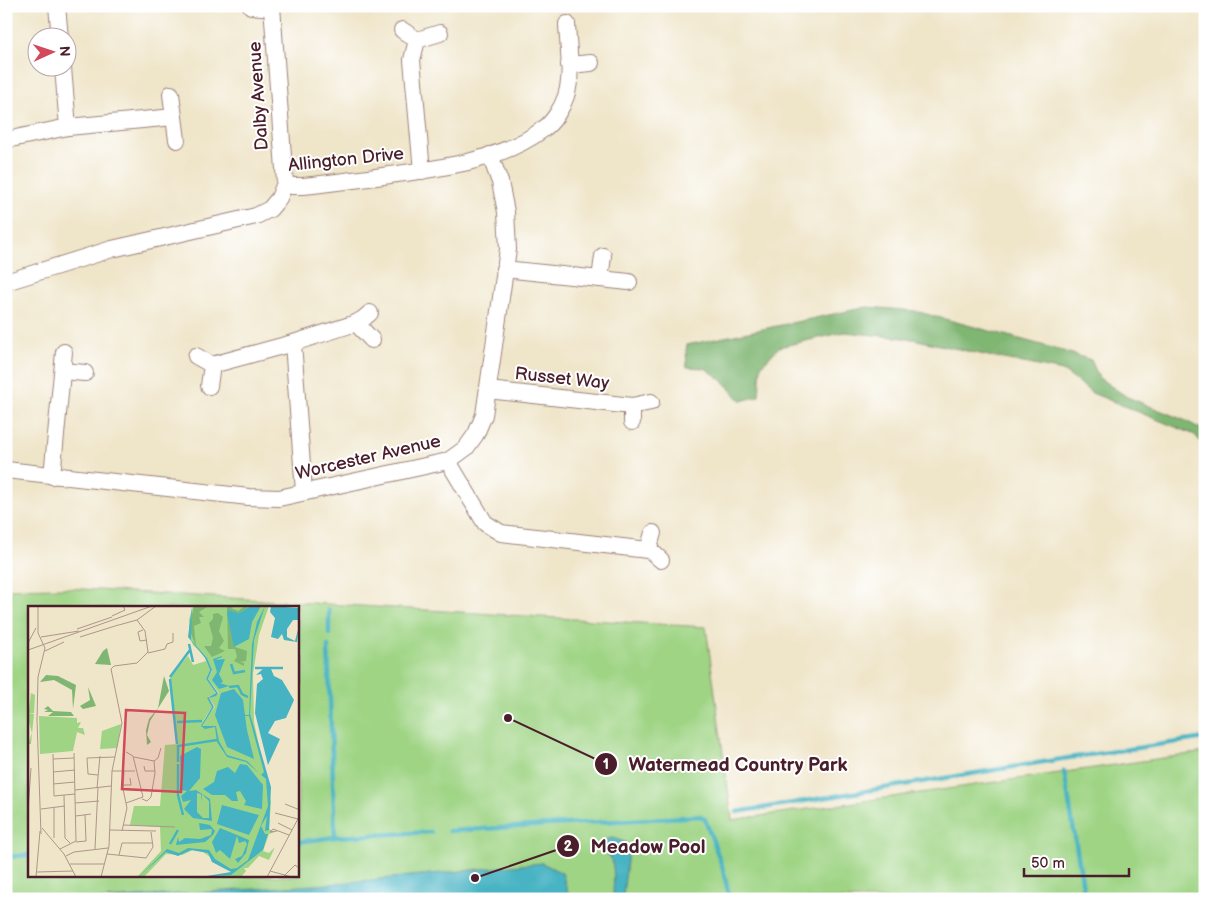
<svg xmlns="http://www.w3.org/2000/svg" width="1211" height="905" font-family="'Balsamiq Sans',sans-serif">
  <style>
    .green { fill: #9fd484; stroke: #747a58; fill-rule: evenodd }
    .forest { fill: #7fb672; stroke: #646a4e }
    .water { fill: #46b3c3; stroke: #486977 }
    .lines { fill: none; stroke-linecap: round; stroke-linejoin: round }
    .stream { stroke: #46b3c3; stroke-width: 4.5 }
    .minor-casing { stroke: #9c827a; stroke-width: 18 }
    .minor { stroke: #fff; stroke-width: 16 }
    .labels { text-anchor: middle; stroke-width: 4; stroke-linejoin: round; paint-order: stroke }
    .street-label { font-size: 18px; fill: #4a1f2b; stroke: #fff }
    .inset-river { fill: none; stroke: #46b3c3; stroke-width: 2.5 }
    .inset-road { fill: none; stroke: #ad968a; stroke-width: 1 }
    .view { fill: #d1495b; fill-opacity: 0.15; stroke: #d1495b; stroke-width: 2.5 }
    .inset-edge { fill: none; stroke: #4a1f2b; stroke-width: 2.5 }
    .leader { fill: none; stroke: #4a1f2b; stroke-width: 2 }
    .callout-dot { fill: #4a1f2b; stroke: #fff; stroke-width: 2 }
    .mark-label { font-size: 15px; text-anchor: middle; font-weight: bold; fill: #fff }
    .callout-label { font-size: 19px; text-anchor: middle; font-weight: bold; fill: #4a1f2b; stroke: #fff; stroke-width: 4; stroke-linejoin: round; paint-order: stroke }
  </style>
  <rect width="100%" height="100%" fill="#fff"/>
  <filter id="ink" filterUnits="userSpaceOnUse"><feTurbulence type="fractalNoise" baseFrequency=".02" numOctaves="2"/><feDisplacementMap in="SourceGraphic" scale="10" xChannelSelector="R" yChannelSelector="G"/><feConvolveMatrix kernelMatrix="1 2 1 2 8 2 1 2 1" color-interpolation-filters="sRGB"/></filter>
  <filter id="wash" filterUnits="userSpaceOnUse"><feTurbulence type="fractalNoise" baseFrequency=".0096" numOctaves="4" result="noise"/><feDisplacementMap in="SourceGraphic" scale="20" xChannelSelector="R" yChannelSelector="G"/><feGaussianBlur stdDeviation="1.12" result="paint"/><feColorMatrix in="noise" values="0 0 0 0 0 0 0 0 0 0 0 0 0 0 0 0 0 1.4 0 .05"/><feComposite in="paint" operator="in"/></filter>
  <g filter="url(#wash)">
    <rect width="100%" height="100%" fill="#efe5c9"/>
    <path class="green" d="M65 588 706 627 732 820 1205 752V899H6V589ZM29 608H298V876H29Z"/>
    <path class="forest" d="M867 307 915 311 1053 348 1091 360 1099 378 1127 397 1184 420 1205 431V447L1195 435 1092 393 1063 371 989 356 913 339 845 332 779 347 761 366 759 396 741 401 721 379 705 368 687 367 686 350 687 345Z"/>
    <g class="water">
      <path d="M612 838 625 842 628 852 623 895 624 899H613C613 887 615 873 612 862 609 854 601 850 599 842Z"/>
      <path d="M542 863 562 873 570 899H107L330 884Z"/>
    </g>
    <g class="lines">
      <g class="stream">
        <path d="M329 634V610"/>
        <path d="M328 646 335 837"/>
        <path d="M1064 771 1085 899"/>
        <path d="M737 812 1062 759 1205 738"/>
        <path d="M449 831 701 816 705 819 722 866 730 899"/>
        <path d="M298 842 335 837 431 832"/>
        <path d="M6 857 29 855"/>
      </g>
    </g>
  </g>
  <g filter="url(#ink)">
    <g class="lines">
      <defs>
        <g id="minor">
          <path d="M57 6 60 38"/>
          <path d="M251 6 272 8"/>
          <path d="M272 6 285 183"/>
          <path d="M402 30 417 40"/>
          <path d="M569 65 591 63"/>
          <path d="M63 68 68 127 174 117"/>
          <path d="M171 94 177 140"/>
          <path d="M6 140 68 127"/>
          <path d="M422 171 412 60 417 40 440 33"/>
          <path d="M504 269 629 282"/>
          <path d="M600 279 603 256"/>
          <path d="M6 282 112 249 256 216 270 209 279 198 285 183 292 186H303C332 183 361 179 390 175 441 168 500 161 542 130 553 123 562 108 566 96 573 75 568 46 567 24"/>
          <path d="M356 323 372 340"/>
          <path d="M196 356 212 365 209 386"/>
          <path d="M212 365 293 343"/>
          <path d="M63 371 85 373"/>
          <path d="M488 390 632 406 651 402"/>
          <path d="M632 422V406"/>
          <path d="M448 461 485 523 501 533 648 550 652 552 661 560"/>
          <path d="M6 470 249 497 279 498 448 461 466 448 476 434 484 415 508 249 506 212 500 182 490 155"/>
          <path d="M52 476 64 352"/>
          <path d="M304 492 293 343 356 323 363 319 370 313"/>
          <path d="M648 550 653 533"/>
        </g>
      </defs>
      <use href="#minor" class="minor-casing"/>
      <use href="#minor" class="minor"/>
    </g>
  </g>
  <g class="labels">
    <g class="street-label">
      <text transform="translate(258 96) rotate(-94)" y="6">Dalby Avenue</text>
      <text transform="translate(346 159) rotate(-6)" y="6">Allington Drive</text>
      <text transform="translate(562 378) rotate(6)" y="6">Russet Way</text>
      <text transform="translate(368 457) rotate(-13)" y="6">Worcester Avenue</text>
    </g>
  </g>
  <g transform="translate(28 606)">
    <rect width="271" height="271" fill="#efe5c9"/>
    <path d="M165 0H241L231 29 225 68 226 116 243 196 241 223 247 226 241 228 235 245 241 247 247 241 241 254 231 250 220 262H216L218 265 213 271H186L205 267 175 246 165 244 154 249 138 248 116 271H109L133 245 132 221 102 219 106 200H132L137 139 150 138 142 72 145 67 160 50 165 59 178 55 182 64 178 73 188 87 180 91 184 101 174 117 187 101 181 92 191 87 180 73 184 65 178 51 165 39 162 31 161 14ZM3 87 7 89 6 107 1 108H6L3 138H0L4 127 0 112ZM11 110 49 112V117L53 116 50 122H55L57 129 49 126 45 145 12 148ZM93 118 89 142 72 143 74 125Z" fill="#9fd484"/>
    <path d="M166 0 179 1 171 6 176 11H171L173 17 166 20 168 41 161 22ZM199 0H208L203 2 210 5 217 0 220 2 211 7 203 5 207 41 219 45 218 55 212 56 216 57V60L206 55 209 51 207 43H200ZM190 7 195 11 191 25 196 35 191 42 197 45 184 51 176 40H183L185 32 181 17 185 13V8ZM79 42 83 59 67 58 75 45ZM18 69 30 70 48 79 45 103 44 84 26 74 12 76ZM136 70 141 85 122 115 119 129 123 136 119 139 118 124 121 113 130 102ZM60 81 68 100 55 103 52 100 62 94ZM20 100 25 105 43 106 46 110H20L25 106H16L20 104 16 103Z" fill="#7fb672"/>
    <path d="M164 0 163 34 179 52 184 64 180 73 190 87 188 90 181 92 186 101 174 120H188L191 135 199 149 219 155 233 169 236 166 221 110H217L219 124 226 153 199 141 187 109 193 87 206 83 215 94 217 109H221L224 38 229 16 237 0 226 34 222 108 243 181 241 224 237 225 239 210 233 220 237 228H240L235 244 203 269 173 271 203 266 184 256 180 247 163 244 150 250 138 246 111 271 139 243 151 247 160 242 181 244 187 253 203 263 209 262 220 254 240 200 238 173 218 156 199 151 189 136 187 121 177 123 173 120 184 101 179 92 188 87 178 73 182 64 177 52 160 31ZM223 0H233L224 16 221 33 206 41 199 7 200 4 211 7ZM243 0 271 2V14H265L259 23V31L267 35 271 20 269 36 256 34 254 28 250 33 243 31 247 12 242 6ZM194 50V51L187 54 197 53 191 68 195 76 192 77 201 80 191 83 184 74 189 66 185 53ZM236 62 243 63 246 70 254 74 266 94 258 112 247 115 240 127 252 133 240 159 227 107 229 78 235 73 233 68 228 69ZM169 141 173 143 172 172 161 185 168 184 182 193 184 215 165 212 156 203 163 194 155 196 153 190 159 185 153 184 152 150ZM169 187 173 188 174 196V188L181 195V212H175L169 206ZM212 158 219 159 235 179 234 203 216 199 218 195 212 185 208 186 210 195H204L197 189H184L175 183 186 176 189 165 200 161 207 167ZM194 199 231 209 221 229 189 218ZM171 217 182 219 187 225 185 229 177 236 148 239 150 231 151 236 157 232 172 233 183 229 184 223 172 224ZM192 222 221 234 218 247 210 257 207 253 214 250 219 238 217 235 211 237 209 230 202 253 192 244 188 247 184 236Z" fill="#46b3c3" fill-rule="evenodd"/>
    <path class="inset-river" d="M161 38 165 56M203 58 206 67 217 65M227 62H255M142 71 162 44M142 73 149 138M201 81 210 80 214 88 220 91M149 116 174 115M150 156V140L189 134M150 158V189L155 209M142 238 150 224"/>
    <path class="inset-road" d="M10 0V27L17 42 10 71 9 114 13 228M84 10 97 4 95 0M109 14 128 0M49 23 84 11M115 24 110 26 112 35 119 34M13 31 51 25M52 31 87 20M0 37 8 22M0 44 124 0M17 45 36 36M120 47 137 43 139 38 145 36V27M272 49V78M25 148 26 190 47 188M106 151 126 155 127 167 123 191 119 195 114 193M25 153 46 152M126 155 130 152 133 142M116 160 117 165H127M84 165H107M25 166 47 164M70 169 60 168 59 152 87 151M25 178 47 176M94 179H103L102 172M69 182 72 150M47 184 83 180M36 189 37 232 42 237M47 197 71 195M98 197 115 191 105 150 98 146M257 198 272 204M26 202V232M13 203 37 200M0 205 3 162M247 207 270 213M48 210 63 208M250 217 264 224M95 219 147 221M14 222 36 248 48 271M82 224 128 225M94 225 99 202 95 183 96 165M249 225 242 226 245 223 261 229M48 236 58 235 57 209M32 243 48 235 46 147M67 243 70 181M79 248 118 252 125 241 123 226M91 249 94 237H124M38 250 46 246 80 242M42 258H76M242 265 264 271M9 266 45 265M256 270 267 259 271 262M8 271 12 225M73 271 81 240 84 165 94 117 83 63 86 60 109 57 120 46 117 25 109 14 87 20M239 271 272 209"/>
    <path class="view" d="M98 104 157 107 153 186 94 183Z"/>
    <rect width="271" height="271" class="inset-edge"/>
  </g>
  <path class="leader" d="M508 718L606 764M475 878L568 846"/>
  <g class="callout-dot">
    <circle cx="508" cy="718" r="5"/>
    <circle cx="475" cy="878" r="5"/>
    <circle cx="606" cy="764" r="12"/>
    <circle cx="568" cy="846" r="12"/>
  </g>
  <g class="mark-label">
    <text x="606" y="769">1</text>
    <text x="568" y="851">2</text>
  </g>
  <g class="callout-label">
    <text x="738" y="771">Watermead Country Park</text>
    <text x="648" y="853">Meadow Pool</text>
  </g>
  <rect width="1211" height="905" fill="none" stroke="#fff" stroke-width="25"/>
  <g transform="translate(52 52) rotate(87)"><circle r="24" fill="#ffffff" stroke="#b7a5aa"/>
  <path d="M0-4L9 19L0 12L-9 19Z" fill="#d1495b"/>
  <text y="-8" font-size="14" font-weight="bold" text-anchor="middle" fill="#4a1f2b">N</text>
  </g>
  <path d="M1024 868v8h105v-8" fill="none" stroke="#4a1f2b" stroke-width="2.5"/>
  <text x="1031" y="868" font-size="15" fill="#4a1f2b" stroke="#ffffff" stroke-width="4" paint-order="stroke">50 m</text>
</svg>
